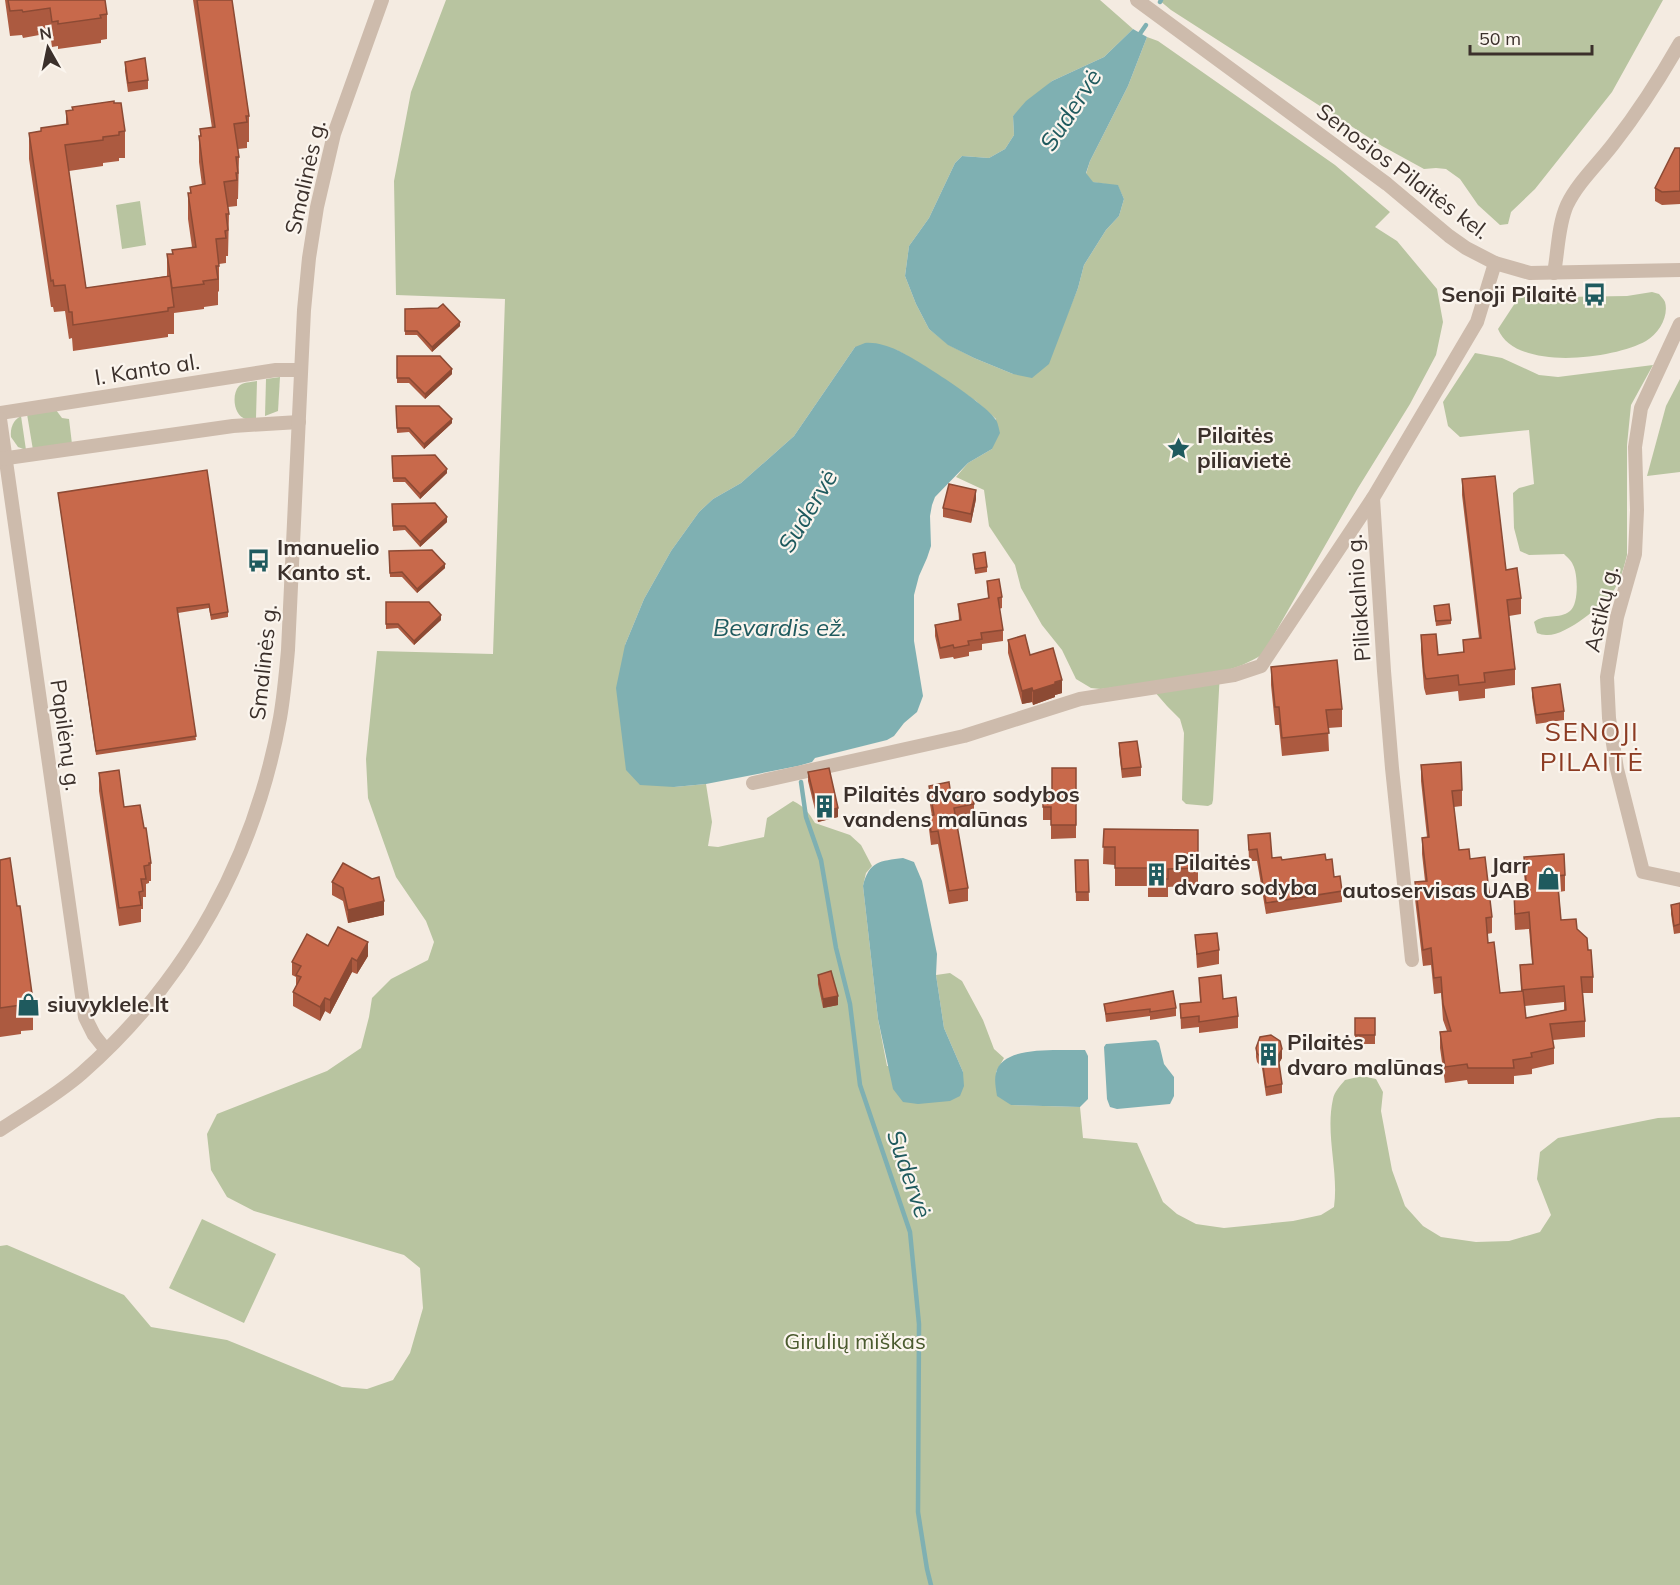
<svg xmlns="http://www.w3.org/2000/svg" width="1680" height="1585" font-family="Mulish,sans-serif">
  <style>
    .green { fill: #b8c4a0 }
    .water { fill: #7fb0b2 }
    .lines { fill: none; stroke-linecap: round; stroke-linejoin: round }
    .stream { stroke: #7fb0b2; stroke-width: 4.5 }
    .street { stroke: #cdbbac; stroke-width: 14 }
    .wall { fill: #ac5a40; fill-rule: evenodd }
    .shaded-wall { fill: #8c4a34 }
    .building { fill: #c8694b; stroke: #8c4a34; stroke-width: 1.5 }
    .labels { text-anchor: middle; stroke-width: 4.5; stroke-linejoin: round; paint-order: stroke }
    .street-label { font-size: 22px; fill: #3b302b; stroke: #fbf5ee }
    .poi-label { font-size: 22px; font-weight: bold; fill: #3b302b; stroke: #fbf5ee; text-anchor: start }
    .park-label { font-size: 22px; fill: #4a5a2e; stroke: #fbf5ee }
    .water-label { font-size: 24px; font-style: italic; fill: #1f5a5e; stroke: #fbf5ee }
    .quarter-label { font-size: 26px; letter-spacing: 1.5px; fill: #8c3b22; stroke: #fbf5ee }
  </style>
  <rect width="100%" height="100%" fill="#f4ebe1"/>
  <g class="green">
    <path d="M446 0H1100L1133 29 1104 57 1052 81 1013 116 1014 135 1005 149 989 158 962 156 955 163 929 218 909 246 905 276 916 304 929 329 949 345 974 358 1013 374 1067 315 1078 288 1084 265 1106 230 1119 216 1124 199 1118 186 1092 182 1086 174 1090 161 1128 86 1147 37 1158 41 1335 165 1390 212 1375 227 1397 241 1437 289 1443 322 1436 355 1410 404 1358 488 1263 654C1249 663 1236 668 1220 672L1213 800 1212 804 1208 806 1186 804 1182 800 1184 733 1180 719 1167 706 1147 683 1101 689 1091 688 1076 679 1062 650 1042 625 1021 588 1015 565 989 526 984 490 956 477 968 463 992 449 996 419 976 401 924 366 897 350 855 347 794 436 741 483 713 499 699 512 671 551 644 599 625 645 674 787 706 784 712 822 708 846 718 847 764 837 767 818 793 801C804 806 809 813 815 823L850 835 861 845 872 866 866 873 863 886 878 1019 887 1066 963 1072 944 1028 936 975 950 973 962 981 983 1020 994 1049 1004 1058 996 1072 1011 1105 1080 1107 1083 1138 1137 1143 1163 1202 1177 1214 1196 1224 1224 1228 1293 1221 1321 1215 1334 1207C1339 1171 1325 1135 1333 1099 1334 1092 1341 1085 1345 1080L1362 1076 1376 1079 1383 1092 1381 1111 1392 1170 1405 1206 1423 1226 1441 1237 1476 1242 1509 1241 1540 1232 1551 1215 1537 1179 1540 1152 1558 1138 1658 1118 1680 1117V1585H0V1246L7 1245 124 1295 151 1327 227 1340 342 1387 367 1389 393 1380 410 1353 423 1308 420 1268 404 1255 254 1211 227 1197 211 1170 207 1134 217 1114 327 1071 361 1048 369 1017 372 998 391 979 428 960 434 942 426 921 396 877 368 798 366 759 377 651 493 654 505 299 396 295 394 181 411 92Z"/>
    <path d="M1159 0H1663L1612 92 1535 189 1511 212 1508 224 1500 225 1478 205 1460 179 1446 169 1436 168 1424 169 1382 146 1171 10Z"/>
    <path d="M140 201 146 245 122 249 116 205Z"/>
    <path d="M1652 292 1659 294C1661 297 1664 299 1665 302 1669 316 1659 334 1646 341 1614 359 1515 372 1498 329L1519 297 1530 293H1554L1564 297 1627 296Z"/>
    <path d="M1475 353 1502 358 1539 375 1558 377 1653 365 1631 405 1627 445V555C1624 567 1621 579 1614 590 1603 605 1565 637 1546 635 1543 635 1540 634 1537 633L1534 622C1545 613 1559 620 1570 611 1579 604 1578 574 1573 565 1571 560 1568 558 1564 554L1529 555 1520 551 1514 528 1513 493 1519 488 1534 484 1529 430 1460 437 1448 426 1443 402Z"/>
    <path d="M280 377 278 411 265 416 266 379Z"/>
    <path d="M1680 379V472L1647 476 1666 406Z"/>
    <path d="M257 381 256 418C255 418 247 419 246 419 234 416 231 395 239 386 243 382 252 382 257 381Z"/>
    <path d="M56 410 62 418 69 419 72 444 33 450 27 414Z"/>
    <path d="M21 416 26 450 18 447 11 437C10 428 13 420 21 416Z"/>
    <path d="M202 1219 276 1254 244 1323 169 1288Z"/>
  </g>
  <g class="water">
    <path d="M1133 29 1147 37 1128 86 1090 161 1086 173 1093 182 1118 185 1124 199 1119 216 1106 230 1084 265 1078 288 1049 364 1032 378 1013 374 974 358 948 345 929 329 916 304 905 276 909 246 929 218 955 163 962 156 989 158 1005 149 1014 135 1013 116 1026 101 1052 81 1104 57Z"/>
    <path d="M865 343C876 342 887 346 897 350 915 358 987 404 996 420 998 423 999 429 1000 433L992 449 968 463 935 497 932 505 930 516 931 546 927 558 919 576 914 595V641L923 696 917 712 904 723 894 736 887 740 815 758 812 762 798 766 706 784 674 787 640 785 626 770 616 688 625 645 644 599 671 551 699 512 713 499 741 483 794 436 855 347Z"/>
    <path d="M903 858 914 862 922 881 937 954 936 975 944 1028 963 1072 964 1086 960 1096 950 1101 918 1104 903 1102 893 1089 878 1019 863 886C869 861 880 861 903 858Z"/>
    <path d="M1156 1040 1159 1043 1164 1064 1174 1077V1096L1170 1104 1117 1109 1110 1107 1107 1099 1104 1047 1106 1044Z"/>
    <path d="M1085 1050 1088 1056V1099L1080 1107 1011 1105 997 1096C996 1089 994 1080 996 1073 1002 1044 1062 1051 1085 1050Z"/>
  </g>
  <g class="lines">
    <g class="stream">
      <path d="M1160 2 1161 0"/>
      <path d="M1137 38 1146 25"/>
      <path d="M801 782 806 817 821 860 836 948 850 1004 860 1085 910 1232 919 1324 918 1512 927 1569 931 1585"/>
    </g>
    <g class="street">
      <path d="M1137 0 1387 184 1449 236 1466 248 1495 263 1530 273 1680 270"/>
      <path d="M1554 273C1558 252 1558 225 1567 205 1578 182 1599 163 1614 143 1639 111 1660 78 1680 43"/>
      <path d="M1680 324 1641 408 1635 447 1637 510 1635 554 1617 617 1607 677 1609 718 1617 769 1643 872 1680 880"/>
      <path d="M0 413 276 370H301"/>
      <path d="M0 419 85 1017 94 1035 106 1050"/>
      <path d="M0 459 233 426 299 422"/>
      <path d="M753 783 964 736 1080 699 1234 675 1261 666 1373 498"/>
      <path d="M1412 960 1392 768 1384 671 1373 498 1477 322 1495 263"/>
      <path d="M0 1130C27 1112 57 1095 82 1073 188 980 255 856 280 718 284 695 286 672 288 650L304 310 309 258 317 207 334 134 382 0"/>
    </g>
  </g>
  <g class="wall">
    <path d="M5 0H105L107 14V39L101 40V43L58 49V46L52 47 50 33 23 38 22 35 10 36Z"/>
    <path d="M193 0H232L249 116V142H247V148L238 149 239 157 238 199H237V206L228 207 229 214 228 256H226V263L219 264V291L218 292V305L204 307V309L174 313V334H168V337L73 351 72 338 69 339 65 311 54 312 53 307H51L29 159V133L41 131 66 125V111L125 131V158H119V161L103 163V166L69 171 86 288 167 276V254H172L192 247 188 219V193H190V187L202 185 199 162V136H200V129L212 128Z"/>
    <path d="M125 62 148 80V89L128 92 125 71Z"/>
    <path d="M1680 148V204L1662 205 1655 201V188Z"/>
    <path d="M405 309 460 326 432 352 417 335H405Z"/>
    <path d="M397 356 452 374 425 399 409 383H397Z"/>
    <path d="M396 406 452 423 424 449 409 432 397 433Z"/>
    <path d="M392 456 447 473 420 499 405 482H393Z"/>
    <path d="M1462 479 1506 570 1521 598V614L1509 616 1515 669V685L1485 689V698L1459 701 1458 691 1426 695 1424 688 1421 651V635L1438 655 1463 652V640L1479 638 1462 495Z"/>
    <path d="M58 493 228 612V617L211 620 209 608 178 613 196 740 96 755Z"/>
    <path d="M976 499 971 523 943 517V508Z"/>
    <path d="M392 504 447 522 420 547 405 530 393 531Z"/>
    <path d="M389 551 445 568 417 593 402 577H390Z"/>
    <path d="M973 554 987 567V572L975 574Z"/>
    <path d="M987 581 1002 597V608L999 609 1003 630V641L982 644V650L969 652V656L954 659 953 657 940 659 935 636V625L959 620 958 604 988 599Z"/>
    <path d="M386 602 441 620 414 645 398 628 386 629Z"/>
    <path d="M1434 606 1451 620V624L1436 626Z"/>
    <path d="M1008 640 1030 655 1062 693 1055 695V697L1033 705 1032 702 1022 704 1008 653Z"/>
    <path d="M1271 667 1342 709V727L1328 728 1329 751 1282 756 1279 725H1275L1271 685Z"/>
    <path d="M1532 688 1564 711V720L1536 724 1532 697Z"/>
    <path d="M1119 743 1141 767V776L1122 778 1119 752Z"/>
    <path d="M1421 765 1462 790V806L1454 807 1459 850 1470 859 1492 917V933L1487 934 1488 943 1500 993 1521 991 1520 965 1532 964 1529 929 1515 930 1514 910V894L1526 893 1524 874V857L1565 875V891L1559 892 1561 920 1577 929 1588 950 1593 977V993H1583L1585 1021V1037L1553 1040 1554 1048V1064L1532 1069V1074L1514 1076V1084H1468L1467 1080 1445 1083 1440 1048V1032L1447 1031 1443 1020 1441 993 1434 994 1431 965 1423 966 1415 899V882L1425 881 1422 854V838L1427 837 1421 781ZM1564 1002V1010L1526 1018 1525 1006Z"/>
    <path d="M1076 768V838L1051 839V820H1043V790H1052Z"/>
    <path d="M808 772 838 817 818 822 808 781Z"/>
    <path d="M99 773 124 807 144 828 151 863V881H149V883L146 884V897H143V909H141V922L119 926 99 791Z"/>
    <path d="M929 786 974 804V817L956 821 968 888V901L949 904 938 844 931 845 929 829V816H932L929 799Z"/>
    <path d="M1104 829 1198 830V885L1168 887V897H1148V886H1115V865L1103 864Z"/>
    <path d="M1248 835 1272 858 1282 860H1326L1342 891V902L1266 914 1257 861H1249Z"/>
    <path d="M0 860 17 906 33 1001V1030L21 1031V1034L0 1037Z"/>
    <path d="M1075 860H1088L1089 901H1076Z"/>
    <path d="M343 863 384 915 348 923 343 901 332 895V882Z"/>
    <path d="M1680 903V933L1674 934 1671 914V905Z"/>
    <path d="M1195 935 1219 950V964L1197 968Z"/>
    <path d="M328 946 368 956 357 974 352 972 330 1014 325 1011 320 1021 293 1006V992L296 986V977L292 975V962Z"/>
    <path d="M818 975 838 1005 823 1008 818 984Z"/>
    <path d="M1199 978 1223 999 1238 1016V1028L1199 1033V1027L1181 1029 1180 1004 1200 1002Z"/>
    <path d="M1104 1004 1176 1008V1016L1150 1020V1016L1106 1022Z"/>
    <rect x="1355" y="1018" width="20" height="26"/>
    <path d="M1256 1048 1282 1058 1279 1063 1282 1084V1093L1266 1096 1262 1068 1257 1062 1256 1057Z"/>
  </g>
  <g class="shaded-wall">
    <path d="M460 322V326L432 352V347Z"/>
    <path d="M452 369V374L425 399V394Z"/>
    <path d="M452 419V423L424 449V444Z"/>
    <path d="M447 469V473L420 499V494Z"/>
    <path d="M976 490V499L971 523V514Z"/>
    <path d="M447 517V522L420 547V542Z"/>
    <path d="M445 564V568L417 593V589Z"/>
    <path d="M441 615V620L414 645V641Z"/>
    <path d="M1062 680V693L1055 695V697L1033 705V691L1055 682Z"/>
    <path d="M1032 688V702L1022 704V691Z"/>
    <path d="M838 808V817L818 822V813Z"/>
    <path d="M384 901V915L348 923V910Z"/>
    <path d="M368 942V956L357 974V961Z"/>
    <path d="M352 958V972L330 1014V1000Z"/>
    <path d="M838 996V1005L823 1008V999Z"/>
    <path d="M325 998V1011L320 1021V1007Z"/>
    <path d="M1282 1049V1058L1278 1065V1056Z"/>
  </g>
  <g class="building">
    <path d="M8 0H105L107 14 100 15 101 18 58 24V21L52 22 50 8 23 12 22 10 10 11Z"/>
    <path d="M197 0H232L249 116H246L247 122 234 124 239 157H236L238 173H236L237 180 224 182 229 214H226L228 230 225 231 226 238 216 239 219 266H216L218 279 203 281 204 284 172 288 167 254H173L172 250 196 247 188 193H191L190 187 205 184 199 136H201L200 129 215 127Z"/>
    <path d="M145 58 148 80 128 83 125 62Z"/>
    <path d="M114 101V103H121L125 131 119 132V135L103 137V140L65 145 86 288 170 276 174 307 168 308V311L73 325 72 312H69L65 285 54 286 53 280 51 281 29 133 41 131V128L68 124 66 111 73 110 72 107Z"/>
    <path d="M1675 148H1680V191L1662 192 1655 188Z"/>
    <path d="M443 304 460 322 432 347 417 331H405V309L438 308Z"/>
    <path d="M397 356H440L452 369 425 394 409 378H397Z"/>
    <path d="M396 406H439L452 419 424 444 409 428H397Z"/>
    <path d="M435 455 447 469 420 494 405 478H393L392 456Z"/>
    <path d="M207 470 228 612 211 615 209 604 177 608 196 736 96 751 58 493Z"/>
    <path d="M1495 476 1506 570 1517 568 1521 598 1507 600 1515 669 1484 673 1485 682 1459 685 1458 675 1426 679 1424 672 1421 635 1436 634 1438 655 1464 652 1463 640 1481 638 1462 479Z"/>
    <path d="M949 484 976 490 971 514 943 508Z"/>
    <path d="M435 503 447 517 420 542 405 526H393L392 504Z"/>
    <path d="M432 550 445 564 417 589 402 572 390 573 389 551Z"/>
    <path d="M985 552 987 567 975 569 973 554Z"/>
    <path d="M999 579 1002 597 998 598 1003 630 981 633 982 639 968 641 969 645 954 648 953 645 940 648 935 625 961 620 958 604 989 598 987 581Z"/>
    <path d="M386 602H429L441 615 414 641 398 624H386Z"/>
    <path d="M1449 604 1451 620 1436 621 1434 606Z"/>
    <path d="M1025 635 1030 655 1053 648 1062 680 1055 682V684L1033 691 1032 688 1022 691 1008 640Z"/>
    <path d="M1337 660 1342 709 1326 710 1329 733 1282 738 1279 707H1275L1271 667Z"/>
    <path d="M1560 684 1564 711 1536 715 1532 688Z"/>
    <path d="M1137 741 1141 767 1122 769 1119 743Z"/>
    <path d="M1461 762 1462 790 1452 791 1459 850 1469 849 1470 859 1485 857 1492 917 1486 918 1488 943 1494 942 1500 993 1523 991 1526 1018 1566 1010 1564 986 1522 990 1520 965 1533 964 1529 912 1515 914 1514 894 1527 893 1524 857 1564 854 1565 875 1557 876 1561 920 1576 919 1577 929 1587 938 1588 950H1591L1593 977H1581L1585 1021 1550 1024 1554 1048 1531 1053 1532 1057 1513 1060 1514 1068H1468L1467 1064 1445 1067 1440 1032 1451 1031 1443 1004 1441 977 1434 978 1431 948 1423 950 1415 882 1427 881 1422 838 1429 837 1421 765Z"/>
    <path d="M829 768 838 808 818 813 808 772Z"/>
    <path d="M1052 768H1076V825H1051V807H1043V790H1052Z"/>
    <path d="M119 770 124 807 140 805 144 828H146L151 863H149V865L144 866 146 879H141L143 891 139 892 141 905 119 908 99 773Z"/>
    <path d="M949 782 951 795 971 791 974 804 954 808 968 888 949 891 938 831 931 832 929 816 934 815 929 786Z"/>
    <path d="M1104 829 1198 830V868L1168 869V879H1148V868H1115V847H1103Z"/>
    <path d="M1270 833 1272 858 1281 857 1282 860 1325 854 1326 860 1332 859 1334 877 1340 876 1342 891 1266 903 1257 849 1249 850 1248 835Z"/>
    <path d="M10 858 17 906H20L33 1001 21 1003V1005L0 1008V860Z"/>
    <path d="M1075 860H1088L1089 892H1076Z"/>
    <path d="M343 863 372 879 379 877 384 901 348 910 343 888 332 882Z"/>
    <path d="M1680 903V924L1674 926 1671 905Z"/>
    <path d="M338 927 368 942 357 961 352 958 330 1000 325 998 320 1007 293 992 301 977 296 975 301 966 292 962 307 934 328 946Z"/>
    <path d="M1217 933 1219 950 1197 954 1195 935Z"/>
    <path d="M831 971 838 996 823 999 818 975Z"/>
    <path d="M1221 975 1223 999 1236 997 1238 1016 1199 1022V1016L1181 1018 1180 1004 1201 1002 1199 978Z"/>
    <path d="M1173 991 1176 1008 1150 1012V1009L1106 1014 1104 1004Z"/>
    <rect x="1355" y="1018" width="20" height="17"/>
    <path d="M1271 1035 1280 1041 1282 1049 1278 1056 1282 1084 1266 1087 1262 1059 1257 1053 1256 1048 1260 1037Z"/>
  </g>
  <defs>
    <symbol id="bus-bare" viewBox="-9 -9 18 18"><path d="M-5-6H5V4H4V6H2V4H-2V6H-4V4H-5ZM-3.5-4V0h7V-4ZM-3.5 1.2v1.5H-2V1.2ZM2 1.2v1.5H3.5V1.2Z" fill="#1f5a5e" stroke="#fbf5ee" stroke-width="2.5" paint-order="stroke"/></symbol>
    <symbol id="sight-bare" viewBox="-9 -9 18 18"><path d="M0-6L1.8-2.2L6-1.7L2.9 1.2L3.7 5.4L0 3.3L-3.7 5.4L-2.9 1.2L-6-1.7L-1.8-2.2Z" fill="#1f5a5e" stroke="#fbf5ee" stroke-width="2.5" paint-order="stroke"/></symbol>
    <symbol id="building-bare" viewBox="-9 -9 18 18"><path d="M-4-6H4V6H1V3H-1V6H-4ZM-2.5-4.3h1.7v1.8h-1.7ZM.8-4.3h1.7v1.8H.8ZM-2.5-1h1.7V.8h-1.7ZM.8-1h1.7V.8H.8Z" fill="#1f5a5e" stroke="#fbf5ee" stroke-width="2.5" paint-order="stroke"/></symbol>
    <symbol id="shop-bare" viewBox="-9 -9 18 18"><path d="M-5-2.5h2.3a2.7 3.5 0 0 1 5.4 0H5L5.5 6h-11ZM-1.5-2.5h3a1.5 2.3 0 0 0-3 0Z" fill="#1f5a5e" stroke="#fbf5ee" stroke-width="2.5" paint-order="stroke"/></symbol>
  </defs>
  <g fill-rule="evenodd">
    <use href="#bus-bare" x="1578" y="278" width="33" height="33"/>
    <use href="#sight-bare" x="1162" y="432" width="33" height="33"/>
    <use href="#bus-bare" x="242" y="544" width="33" height="33"/>
    <use href="#building-bare" x="808" y="790" width="33" height="33"/>
    <use href="#building-bare" x="1140" y="858" width="33" height="33"/>
    <use href="#shop-bare" x="1532" y="862" width="33" height="33"/>
    <use href="#shop-bare" x="12" y="988" width="33" height="33"/>
    <use href="#building-bare" x="1252" y="1038" width="33" height="33"/>
  </g>
  <g class="labels">
    <g class="street-label">
      <text transform="translate(1403 171) rotate(37)" y="8">Senosios Pilaitės kel.</text>
      <text transform="translate(305 177) rotate(-77)" y="8">Smalinės g.</text>
      <text transform="translate(147 369) rotate(-9)" y="8">I. Kanto al.</text>
      <text transform="translate(1358 598) rotate(-94)" y="8">Piliakalnio g.</text>
      <text transform="translate(1601 609) rotate(-77)" y="8">Astikų g.</text>
      <text transform="translate(263 662) rotate(-84)" y="8">Smalinės g.</text>
      <text transform="translate(66 735) rotate(82)" y="8">Papilėnų g.</text>
    </g>
    <g class="poi-label">
      <text x="1577" y="302" text-anchor="end">Senoji Pilaitė</text>
      <text x="1197" y="443">Pilaitės<tspan x="1197" dy="25">piliavietė</tspan></text>
      <text x="277" y="555">Imanuelio<tspan x="277" dy="25">Kanto st.</tspan></text>
      <text x="843" y="802">Pilaitės dvaro sodybos<tspan x="843" dy="25">vandens malūnas</tspan></text>
      <text x="1174" y="870">Pilaitės<tspan x="1174" dy="25">dvaro sodyba</tspan></text>
      <text x="1530" y="873" text-anchor="end">Jarr<tspan x="1530" dy="25">autoservisas UAB</tspan></text>
      <text x="47" y="1012">siuvyklele.lt</text>
      <text x="1287" y="1050">Pilaitės<tspan x="1287" dy="25">dvaro malūnas</tspan></text>
    </g>
    <g class="park-label">
      <text x="855" y="1349">Girulių miškas</text>
    </g>
    <g class="water-label">
      <text transform="translate(1071 110) rotate(-57)" y="8">Sudervė</text>
      <text transform="translate(808 511) rotate(-59)" y="8">Sudervė</text>
      <text x="780" y="636">Bevardis ež.</text>
      <text transform="translate(909 1174) rotate(71)" y="8">Sudervė</text>
    </g>
    <g class="quarter-label">
      <text x="1592" y="741">SENOJI<tspan x="1592" dy="30">PILAITĖ</tspan></text>
    </g>
  </g>
  <g transform="translate(48 48) rotate(351)" stroke="#fbf5ee" stroke-width="4.5" paint-order="stroke">
  <path d="M0-4.5L10 22L0 15L-10 22Z" fill="#3b302b"/>
  <text y="-9" font-size="16" font-weight="bold" text-anchor="middle" fill="#3b302b">N</text>
  </g>
  <path d="M1470 45v9h122v-9" fill="none" stroke="#3b302b" stroke-width="3"/>
  <text x="1479" y="45" font-size="18" fill="#3b302b" stroke="#fbf5ee" stroke-width="4.5" paint-order="stroke">50 m</text>
</svg>
